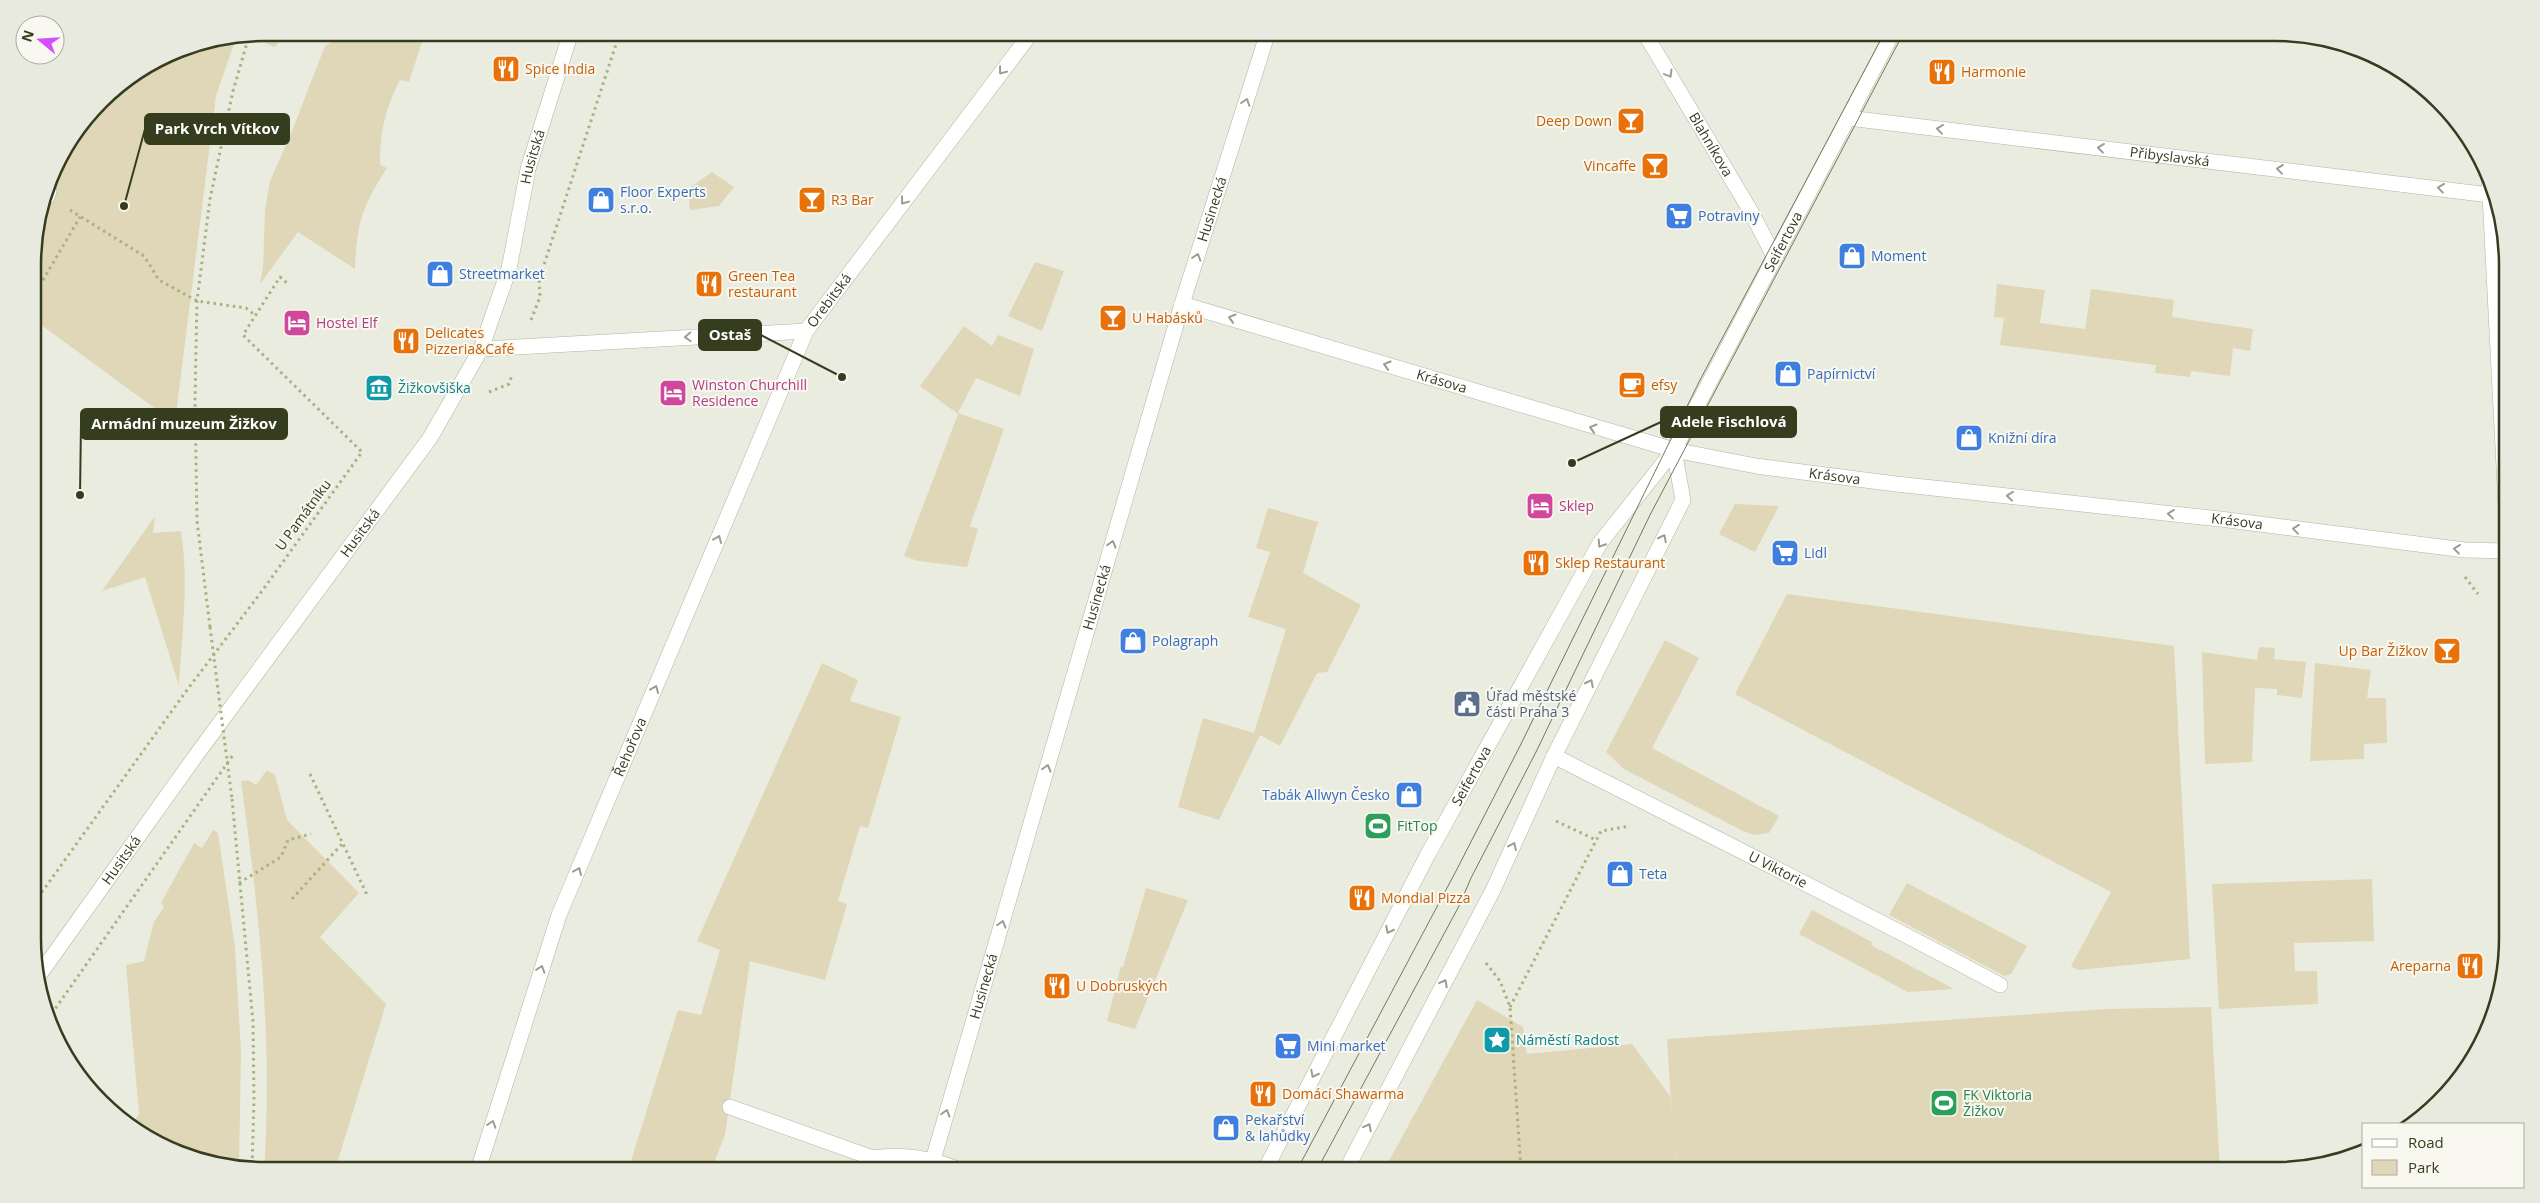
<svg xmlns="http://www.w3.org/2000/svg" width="2540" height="1203" font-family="'Open Sans',sans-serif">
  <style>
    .green { fill: #dfd7b7 }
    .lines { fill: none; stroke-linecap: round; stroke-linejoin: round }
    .lane-casing { stroke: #b1b4a2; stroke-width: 16 }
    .street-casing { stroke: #b1b4a2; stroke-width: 16 }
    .secondary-casing { stroke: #b1b59a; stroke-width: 16 }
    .path { stroke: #a7b27e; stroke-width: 3; stroke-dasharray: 2.5 4; stroke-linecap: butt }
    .lane { stroke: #fff; stroke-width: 15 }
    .street { stroke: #fff; stroke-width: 15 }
    .secondary { stroke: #fff; stroke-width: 15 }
    .tram { stroke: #717959; stroke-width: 1 }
    .path-bridge { stroke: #a7b27e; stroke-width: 3; stroke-dasharray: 2.5 4; stroke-linecap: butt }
    .oneway { stroke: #9a9e8f }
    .labels { text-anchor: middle; stroke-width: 4; stroke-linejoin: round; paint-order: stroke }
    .food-label { font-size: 14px; fill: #c56008; stroke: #f8f8f0; text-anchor: start }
    .street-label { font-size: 14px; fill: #363d1f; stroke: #f8f8f0 }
    .shop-label { font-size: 14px; fill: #366cbe; stroke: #f8f8f0; text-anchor: start }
    .hotel-label { font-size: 14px; fill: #b23c85; stroke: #f8f8f0; text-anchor: start }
    .culture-label { font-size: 14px; fill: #0d838f; stroke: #f8f8f0; text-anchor: start }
    .service-label { font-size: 14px; fill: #4e5e75; stroke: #f8f8f0; text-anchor: start }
    .leisure-label { font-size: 14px; fill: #27864d; stroke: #f8f8f0; text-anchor: start }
    .rim { fill: none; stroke: #363d1f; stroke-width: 2.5 }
    .leader { fill: none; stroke: #363d1f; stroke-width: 2 }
    .callout-dot { fill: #363d1f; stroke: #f8f8f0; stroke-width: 2 }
    .callout { fill: #363d1f; stroke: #363d1f; stroke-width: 2 }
    .callout-label { font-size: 15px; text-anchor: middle; font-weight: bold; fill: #fff }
  </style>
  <rect width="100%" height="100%" fill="#ebece0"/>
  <g class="green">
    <path d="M347 32 425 33 409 82 400 80C385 110 380 131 380 165L387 168C362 207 357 222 355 269L298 232 260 284 263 268 265 210 270 181 290 136 325 46Z"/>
    <path d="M263 33 265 32 288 33 274 47 261 41Z"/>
    <path d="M2275 33 2286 35 2285 40 2228 33Z"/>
    <path d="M236 38 216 96 175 423 33 319V250L57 162 112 90 177 50Z"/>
    <path d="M712 172 734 187 719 206 690 210 688 189Z"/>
    <path d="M1035 262 1064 271 1042 331 1008 316Z"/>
    <path d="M1997 284 2045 290 2040 323 2085 329 2091 289 2174 300 2172 317 2253 329 2250 351 2233 348 2230 376 2191 371 2190 377 2155 373 2156 365 2000 345 2004 318 1994 317Z"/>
    <path d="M964 326 992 346 998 335 1034 349 1020 396 976 378 958 413 1004 429 970 526 978 529 967 567 918 561 904 556 958 414 920 386Z"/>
    <path d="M1735 504 1779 506 1755 552 1719 534Z"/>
    <path d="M1268 508 1318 522 1303 573 1361 605 1327 672 1317 673 1280 746 1260 735 1219 820 1178 807 1203 718 1254 733 1286 629 1248 617 1270 552 1256 548Z"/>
    <path d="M155 516 153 533 181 531C189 583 182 635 179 686L145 577 102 591Z"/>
    <path d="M1787 594 2174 646 2190 959 2078 970 2071 966 2111 892 1735 694Z"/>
    <path d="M1665 640 1699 658 1652 748 1779 816 1769 833 1754 835 1743 831 1624 769 1606 752Z"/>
    <path d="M2259 647 2275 648 2274 659 2306 662 2302 698 2277 695V689L2255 688 2252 762 2205 764 2202 652 2257 660Z"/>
    <path d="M822 663 858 680 850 701 901 717 868 828 860 826 838 901 847 904 825 980 750 961 725 1135 711 1170H639L641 1164 631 1161 678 1010 701 1015 720 950 697 941Z"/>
    <path d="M2315 663 2371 670 2367 698H2386L2387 743 2364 744V759L2310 761Z"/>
    <path d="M267 770 275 775 287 820 359 893 320 937 386 1004 335 1170H264C273 1040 259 910 241 781L248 780 256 785Z"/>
    <path d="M213 830 218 833 235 947 241 1052 239 1165 176 1153 131 1127 139 1114 126 965 144 961 154 922 164 907 161 903 194 843 202 848Z"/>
    <path d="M2372 879 2374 941 2294 943 2295 971H2317L2318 1004 2219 1009 2212 884Z"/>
    <path d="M1907 883 2027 946 2011 974 2004 976 1889 915Z"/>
    <path d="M1146 888 1188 900 1135 1029 1107 1021 1121 966 1123 967Z"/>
    <path d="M1812 910 1872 942 1871 945 1954 989 1908 992 1799 934Z"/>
    <path d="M1477 1000 1523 1027 1527 1054 1632 1044 1670 1096 1672 1120 1667 1039 2107 1009 2211 1007 2220 1170H1677L1675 1146 1676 1170H1384Z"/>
  </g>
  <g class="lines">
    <defs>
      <path id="lane" d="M47 197 49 191"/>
      <g id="street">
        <path id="s1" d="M1644 32 1750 210 1775 258"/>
        <path id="s2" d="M1848 118 2490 195"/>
        <path d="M2489 175 2506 506"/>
        <path id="s3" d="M1182 304 1674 450 1756 466 1896 484 2220 519 2465 550 2506 551"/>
        <path d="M481 349 806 331"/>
        <path d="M2506 530 2507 624"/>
        <path id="s4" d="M1554 756C1703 832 1853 906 2000 985"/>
        <path d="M730 1107 873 1158C906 1153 929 1159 961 1170"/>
        <path id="s5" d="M933 1160 1182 304 1268 32"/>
        <path id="s6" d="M478 1170 559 915 806 331 1032 32"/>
      </g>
      <g id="secondary">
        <path id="s7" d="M37 978 197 754 430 438 481 349 509 269 528 169 571 32"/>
        <path id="s8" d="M1265 1170 1427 856 1600 543 1674 450 1893 32"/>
        <path d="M1346 1170 1493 890 1554 756 1683 500 1674 450"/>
      </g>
    </defs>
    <use href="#lane" class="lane-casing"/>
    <use href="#street" class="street-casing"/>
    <use href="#secondary" class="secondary-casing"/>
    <g class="path">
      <path d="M70 210 144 256 159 280 197 301 246 308 255 315"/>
      <path d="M33 297 80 217"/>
      <path d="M531 320 540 297 539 280 620 32"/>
      <path d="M489 392 509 384 512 375"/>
      <path d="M2465 577 2478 594"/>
      <path d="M210 627 197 521 195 401 197 301 210 199 233 91 249 36"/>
      <path d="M310 774 368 897"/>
      <path d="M232 799 253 1022 254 1100 252 1168"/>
      <path d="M1556 821 1596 840"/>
      <path d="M239 883 281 857 288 840 311 834"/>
      <path d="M292 899 342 844"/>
      <path d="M34 903 187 690 262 591 362 452 243 335 280 277 287 283"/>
      <path d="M1486 963 1500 981 1510 1007 1521 1170"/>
      <path d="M1510 1007 1601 831 1630 826"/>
      <path d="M48 1019 233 755"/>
    </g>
    <use href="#lane" class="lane"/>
    <use href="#street" class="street"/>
    <use href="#secondary" class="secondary"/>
    <g class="tram">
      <path d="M1297 1170 1456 871 1520 746 1700 380 1885 32"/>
      <path d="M1317 1170 1459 906 1471 878 1536 752 1650 515 1904 32"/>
    </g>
    <path class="path-bridge" d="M210 627 232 799"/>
  </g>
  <defs><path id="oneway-chevron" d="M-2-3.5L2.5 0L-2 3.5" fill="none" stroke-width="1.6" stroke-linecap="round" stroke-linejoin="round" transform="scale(1.25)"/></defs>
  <g class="oneway">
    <use href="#oneway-chevron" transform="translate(1002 71) rotate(127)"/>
    <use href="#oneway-chevron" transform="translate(1669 74) rotate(59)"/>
    <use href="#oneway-chevron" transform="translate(1246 102) rotate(-72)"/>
    <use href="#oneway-chevron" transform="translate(1940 129) rotate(-173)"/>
    <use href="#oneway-chevron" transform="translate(2101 148) rotate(-173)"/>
    <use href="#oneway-chevron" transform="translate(2280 169) rotate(-173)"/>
    <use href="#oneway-chevron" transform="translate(2441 188) rotate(-173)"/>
    <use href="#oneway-chevron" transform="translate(904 201) rotate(127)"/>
    <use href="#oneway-chevron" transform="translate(1197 257) rotate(-72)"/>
    <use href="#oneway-chevron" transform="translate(1232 318) rotate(-163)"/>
    <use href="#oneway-chevron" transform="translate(688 337) rotate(177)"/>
    <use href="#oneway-chevron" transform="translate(1387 365) rotate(-163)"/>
    <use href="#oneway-chevron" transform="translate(1593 428) rotate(-163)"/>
    <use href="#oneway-chevron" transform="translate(2010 496) rotate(-174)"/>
    <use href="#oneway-chevron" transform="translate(2171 514) rotate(-174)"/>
    <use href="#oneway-chevron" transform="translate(2296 529) rotate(-173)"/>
    <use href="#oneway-chevron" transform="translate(1663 538) rotate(-63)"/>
    <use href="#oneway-chevron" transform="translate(718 539) rotate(-67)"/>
    <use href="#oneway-chevron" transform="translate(1112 544) rotate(-74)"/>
    <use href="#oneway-chevron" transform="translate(1601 544) rotate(123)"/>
    <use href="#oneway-chevron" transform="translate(2457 549) rotate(-173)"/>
    <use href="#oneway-chevron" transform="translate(1590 683) rotate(-63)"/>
    <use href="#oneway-chevron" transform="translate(655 689) rotate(-67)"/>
    <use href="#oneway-chevron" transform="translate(1047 768) rotate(-74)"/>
    <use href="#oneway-chevron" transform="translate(1513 846) rotate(-65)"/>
    <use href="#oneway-chevron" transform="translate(578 871) rotate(-67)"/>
    <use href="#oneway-chevron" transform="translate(1002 924) rotate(-74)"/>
    <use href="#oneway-chevron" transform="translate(1389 930) rotate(117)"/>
    <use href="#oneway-chevron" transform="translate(541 969) rotate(-72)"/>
    <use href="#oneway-chevron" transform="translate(1444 983) rotate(-62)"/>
    <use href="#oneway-chevron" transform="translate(1314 1074) rotate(117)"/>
    <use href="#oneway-chevron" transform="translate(946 1113) rotate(-74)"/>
    <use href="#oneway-chevron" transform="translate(492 1124) rotate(-72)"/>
    <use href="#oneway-chevron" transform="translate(1368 1127) rotate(-62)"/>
  </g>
  <defs>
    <symbol id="restaurant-square" viewBox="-11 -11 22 22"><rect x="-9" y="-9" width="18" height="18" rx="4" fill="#e8710a" stroke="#f8f8f0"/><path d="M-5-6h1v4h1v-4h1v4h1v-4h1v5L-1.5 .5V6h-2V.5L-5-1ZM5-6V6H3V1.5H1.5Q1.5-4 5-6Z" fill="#fff"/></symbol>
    <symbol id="bar-square" viewBox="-11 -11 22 22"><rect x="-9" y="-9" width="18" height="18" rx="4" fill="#e8710a" stroke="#f8f8f0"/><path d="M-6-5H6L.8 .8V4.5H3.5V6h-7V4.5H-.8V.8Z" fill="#fff"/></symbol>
    <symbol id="shop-square" viewBox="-11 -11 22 22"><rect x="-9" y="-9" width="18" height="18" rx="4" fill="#3f7fe0" stroke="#f8f8f0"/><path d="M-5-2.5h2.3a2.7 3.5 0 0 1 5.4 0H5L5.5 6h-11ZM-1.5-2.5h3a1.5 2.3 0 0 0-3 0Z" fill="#fff"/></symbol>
    <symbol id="supermarket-square" viewBox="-11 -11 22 22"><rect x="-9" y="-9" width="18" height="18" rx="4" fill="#3f7fe0" stroke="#f8f8f0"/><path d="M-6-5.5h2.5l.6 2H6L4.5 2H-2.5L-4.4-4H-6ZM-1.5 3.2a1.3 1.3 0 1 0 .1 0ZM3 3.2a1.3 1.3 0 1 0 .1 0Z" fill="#fff"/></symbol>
    <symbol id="hotel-square" viewBox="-11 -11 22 22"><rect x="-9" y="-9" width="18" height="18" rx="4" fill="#d1479c" stroke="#f8f8f0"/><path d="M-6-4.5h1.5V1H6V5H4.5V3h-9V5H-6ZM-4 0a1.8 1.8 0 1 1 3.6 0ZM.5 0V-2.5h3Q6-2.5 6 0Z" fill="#fff"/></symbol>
    <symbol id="cafe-square" viewBox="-11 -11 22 22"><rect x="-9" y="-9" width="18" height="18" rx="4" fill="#e8710a" stroke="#f8f8f0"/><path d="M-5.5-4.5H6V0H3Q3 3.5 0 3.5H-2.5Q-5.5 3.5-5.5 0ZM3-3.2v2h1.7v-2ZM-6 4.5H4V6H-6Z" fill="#fff"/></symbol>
    <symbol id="museum-square" viewBox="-11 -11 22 22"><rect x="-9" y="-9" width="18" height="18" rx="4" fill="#0f9aa8" stroke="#f8f8f0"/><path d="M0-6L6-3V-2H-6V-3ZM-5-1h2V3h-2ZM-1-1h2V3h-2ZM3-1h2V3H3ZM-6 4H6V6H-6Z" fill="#fff"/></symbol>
    <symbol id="civic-square" viewBox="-11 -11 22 22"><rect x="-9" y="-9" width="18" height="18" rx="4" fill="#5c6f8a" stroke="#f8f8f0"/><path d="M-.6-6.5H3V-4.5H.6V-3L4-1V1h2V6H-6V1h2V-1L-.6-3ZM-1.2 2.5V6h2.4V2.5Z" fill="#fff"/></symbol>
    <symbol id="stadium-square" viewBox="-11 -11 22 22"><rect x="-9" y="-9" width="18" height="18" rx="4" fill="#2e9e5b" stroke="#f8f8f0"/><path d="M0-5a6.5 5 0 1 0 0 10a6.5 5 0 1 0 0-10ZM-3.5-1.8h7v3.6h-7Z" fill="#fff"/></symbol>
    <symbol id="sight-square" viewBox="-11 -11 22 22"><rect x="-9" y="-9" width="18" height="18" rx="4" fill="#0f9aa8" stroke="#f8f8f0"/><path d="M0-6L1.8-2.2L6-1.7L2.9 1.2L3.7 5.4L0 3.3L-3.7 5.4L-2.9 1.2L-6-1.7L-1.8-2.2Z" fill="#fff"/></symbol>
  </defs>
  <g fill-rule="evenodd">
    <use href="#restaurant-square" x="490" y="53" width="32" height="32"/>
    <use href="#restaurant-square" x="1926" y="56" width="32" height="32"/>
    <use href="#bar-square" x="1615" y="105" width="32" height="32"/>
    <use href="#bar-square" x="1639" y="150" width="32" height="32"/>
    <use href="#shop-square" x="585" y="184" width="32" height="32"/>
    <use href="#bar-square" x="796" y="184" width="32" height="32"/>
    <use href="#supermarket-square" x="1663" y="200" width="32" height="32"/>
    <use href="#shop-square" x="1836" y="240" width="32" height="32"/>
    <use href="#shop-square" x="424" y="258" width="32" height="32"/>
    <use href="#restaurant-square" x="693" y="268" width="32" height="32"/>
    <use href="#bar-square" x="1097" y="302" width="32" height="32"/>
    <use href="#hotel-square" x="281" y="307" width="32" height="32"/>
    <use href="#restaurant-square" x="390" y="325" width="32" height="32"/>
    <use href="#shop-square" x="1772" y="358" width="32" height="32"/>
    <use href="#cafe-square" x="1616" y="369" width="32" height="32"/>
    <use href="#museum-square" x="363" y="372" width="32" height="32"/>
    <use href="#hotel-square" x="657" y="377" width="32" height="32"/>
    <use href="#shop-square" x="1953" y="422" width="32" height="32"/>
    <use href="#hotel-square" x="1524" y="490" width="32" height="32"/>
    <use href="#supermarket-square" x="1769" y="537" width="32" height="32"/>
    <use href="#restaurant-square" x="1520" y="547" width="32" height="32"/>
    <use href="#shop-square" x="1117" y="625" width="32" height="32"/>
    <use href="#bar-square" x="2431" y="635" width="32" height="32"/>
    <use href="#civic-square" x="1451" y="688" width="32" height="32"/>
    <use href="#shop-square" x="1393" y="779" width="32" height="32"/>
    <use href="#stadium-square" x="1362" y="810" width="32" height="32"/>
    <use href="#shop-square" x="1604" y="858" width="32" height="32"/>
    <use href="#restaurant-square" x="1346" y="882" width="32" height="32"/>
    <use href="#restaurant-square" x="2454" y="950" width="32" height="32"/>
    <use href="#restaurant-square" x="1041" y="970" width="32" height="32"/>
    <use href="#sight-square" x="1481" y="1024" width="32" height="32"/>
    <use href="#supermarket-square" x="1272" y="1030" width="32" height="32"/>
    <use href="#restaurant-square" x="1247" y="1078" width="32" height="32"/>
    <use href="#stadium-square" x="1928" y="1087" width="32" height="32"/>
    <use href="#shop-square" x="1210" y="1112" width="32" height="32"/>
  </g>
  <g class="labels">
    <g class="food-label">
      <text x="525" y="74">Spice India</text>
      <text x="1961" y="77">Harmonie</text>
      <text x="1612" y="126" text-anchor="end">Deep Down</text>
      <text x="1636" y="171" text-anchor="end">Vincaffe</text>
      <text x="831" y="205">R3 Bar</text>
      <text x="728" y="281">Green Tea<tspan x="728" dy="16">restaurant</tspan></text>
      <text x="1132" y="323">U Habásků</text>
      <text x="425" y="338">Delicates<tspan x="425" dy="16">Pizzeria&amp;Café</tspan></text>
      <text x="1651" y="390">efsy</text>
      <text x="1555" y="568">Sklep Restaurant</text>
      <text x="2428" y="656" text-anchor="end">Up Bar Žižkov</text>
      <text x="1381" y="903">Mondial Pizza</text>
      <text x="2451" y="971" text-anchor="end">Areparna</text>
      <text x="1076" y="991">U Dobruských</text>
      <text x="1282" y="1099">Domácí Shawarma</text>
    </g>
    <g class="street-label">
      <text dy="5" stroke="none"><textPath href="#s1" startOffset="131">Blahníkova</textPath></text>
      <text dy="5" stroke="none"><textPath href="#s2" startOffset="324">Přibyslavská</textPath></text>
      <text dy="5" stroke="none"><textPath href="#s7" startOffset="970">Husitská</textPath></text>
      <text dy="5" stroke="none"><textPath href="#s5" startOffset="991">Husinecká</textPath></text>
      <text dy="5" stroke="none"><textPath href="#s8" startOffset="1065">Seifertova</textPath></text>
      <text dy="5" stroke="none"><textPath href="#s6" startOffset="940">Orebitská</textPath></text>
      <text dy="5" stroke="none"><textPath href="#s3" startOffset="271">Krásova</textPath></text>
      <text dy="5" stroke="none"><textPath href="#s3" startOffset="676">Krásova</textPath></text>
      <text transform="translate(303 515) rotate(-54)" y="5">U Památníku</text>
      <text dy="5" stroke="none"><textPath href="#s3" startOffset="1081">Krásova</textPath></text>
      <text dy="5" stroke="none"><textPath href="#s7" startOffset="550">Husitská</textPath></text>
      <text dy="5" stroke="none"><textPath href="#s5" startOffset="586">Husinecká</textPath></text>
      <text dy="5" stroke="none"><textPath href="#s6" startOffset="450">Řehořova</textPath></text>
      <text dy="5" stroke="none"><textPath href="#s8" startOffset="445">Seifertova</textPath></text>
      <text dy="5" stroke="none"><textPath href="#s7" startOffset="145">Husitská</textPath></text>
      <text dy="5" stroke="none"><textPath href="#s4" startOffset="251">U Viktorie</textPath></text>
      <text dy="5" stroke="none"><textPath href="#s5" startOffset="181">Husinecká</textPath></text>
    </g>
    <g class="shop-label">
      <text x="620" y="197">Floor Experts<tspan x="620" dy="16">s.r.o.</tspan></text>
      <text x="1698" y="221">Potraviny</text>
      <text x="1871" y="261">Moment</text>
      <text x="459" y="279">Streetmarket</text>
      <text x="1807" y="379">Papírnictví</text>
      <text x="1988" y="443">Knižní díra</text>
      <text x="1804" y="558">Lidl</text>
      <text x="1152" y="646">Polagraph</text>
      <text x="1390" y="800" text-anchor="end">Tabák Allwyn Česko</text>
      <text x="1639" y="879">Teta</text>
      <text x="1307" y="1051">Mini market</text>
      <text x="1245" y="1125">Pekařství<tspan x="1245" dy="16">&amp; lahůdky</tspan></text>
    </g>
    <g class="hotel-label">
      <text x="316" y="328">Hostel Elf</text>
      <text x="692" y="390">Winston Churchill<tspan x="692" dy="16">Residence</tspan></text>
      <text x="1559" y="511">Sklep</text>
    </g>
    <g class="culture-label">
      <text x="398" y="393">Žižkovšiška</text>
      <text x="1516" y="1045">Náměstí Radost</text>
    </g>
    <g class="service-label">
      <text x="1486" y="701">Úřad městské<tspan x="1486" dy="16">části Praha 3</tspan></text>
    </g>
    <g class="leisure-label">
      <text x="1397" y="831">FitTop</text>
      <text x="1963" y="1100">FK Viktoria<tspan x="1963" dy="16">Žižkov</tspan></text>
    </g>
  </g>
  <path d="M0 0H2540V1203H0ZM265 41H2275A224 224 0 0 1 2499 265V938A224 224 0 0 1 2275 1162H265A224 224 0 0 1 41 938V265A224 224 0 0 1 265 41Z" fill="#e8e9df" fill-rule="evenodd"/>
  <path class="rim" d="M265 41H2275A224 224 0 0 1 2499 265V938A224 224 0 0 1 2275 1162H265A224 224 0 0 1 41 938V265A224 224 0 0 1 265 41Z"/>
  <path class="leader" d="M124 206L145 129M842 377L761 335M1572 463L1661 422M80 495L81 424"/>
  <g class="callout-dot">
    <circle cx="124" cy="206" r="5"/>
    <circle cx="842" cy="377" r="5"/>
    <circle cx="1572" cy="463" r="5"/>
    <circle cx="80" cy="495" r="5"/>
  </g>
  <g class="callout">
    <rect x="145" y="114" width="144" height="30" rx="5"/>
    <rect x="699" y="320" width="62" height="30" rx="5"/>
    <rect x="1661" y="407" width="135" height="30" rx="5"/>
    <rect x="81" y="409" width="206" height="30" rx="5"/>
  </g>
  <g class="callout-label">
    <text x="217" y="134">Park Vrch Vítkov</text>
    <text x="730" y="340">Ostaš</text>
    <text x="1729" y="427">Adele Fischlová</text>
    <text x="184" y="429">Armádní muzeum Žižkov</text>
  </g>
  <rect x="2362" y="1123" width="162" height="65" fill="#f8f8f0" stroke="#aaad9c"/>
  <rect x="2372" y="1139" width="25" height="8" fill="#ffffff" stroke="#aaad9c"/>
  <text x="2408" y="1148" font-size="15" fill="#363d1f">Road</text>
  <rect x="2372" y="1160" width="25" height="15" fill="#dfd7b7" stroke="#aaad9c"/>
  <text x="2408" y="1173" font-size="15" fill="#363d1f">Park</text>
  <g transform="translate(40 40) rotate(288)"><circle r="24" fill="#f8f8f0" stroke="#aaad9c"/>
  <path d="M0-4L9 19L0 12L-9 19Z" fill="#d44efc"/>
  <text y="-8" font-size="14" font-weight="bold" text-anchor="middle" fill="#363d1f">N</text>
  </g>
</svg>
